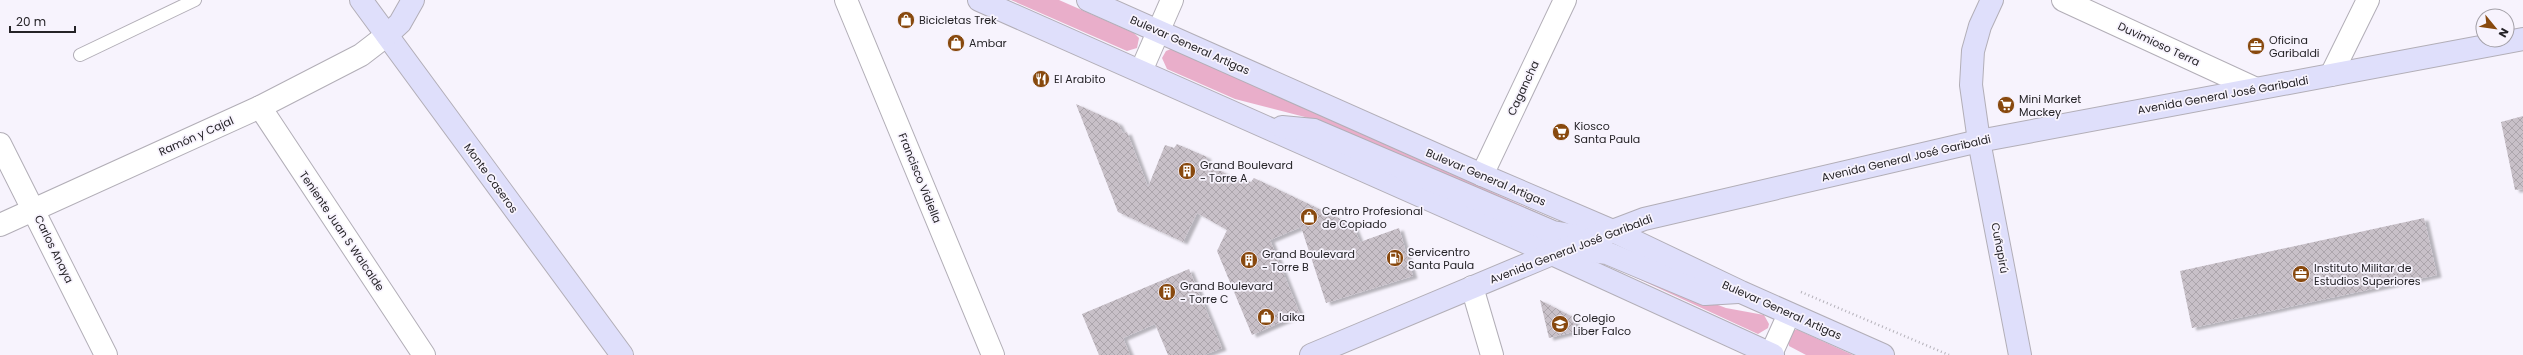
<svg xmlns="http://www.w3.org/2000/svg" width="2523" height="355" font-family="Poppins,sans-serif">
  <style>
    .grass { fill: #e9aeca }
    .building { fill: url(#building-cross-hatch); filter: url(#shadow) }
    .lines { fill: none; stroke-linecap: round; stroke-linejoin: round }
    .lane-casing { stroke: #b2aeb7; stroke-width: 14 }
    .street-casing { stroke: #b2aeb7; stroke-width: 24 }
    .secondary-casing { stroke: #b2aeb7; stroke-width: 24 }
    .path { stroke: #b4b1b9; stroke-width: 2.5; stroke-dasharray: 1 3; stroke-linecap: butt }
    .lane { stroke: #fff; stroke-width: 12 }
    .street { stroke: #fff; stroke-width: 22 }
    .secondary { stroke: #dfdffb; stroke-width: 22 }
    .labels { text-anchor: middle; stroke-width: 3.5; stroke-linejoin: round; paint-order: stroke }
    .poi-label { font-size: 11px; fill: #252327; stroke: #f7f3fd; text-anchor: start }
    .street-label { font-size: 11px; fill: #252327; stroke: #f7f3fd }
  </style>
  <defs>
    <pattern id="building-cross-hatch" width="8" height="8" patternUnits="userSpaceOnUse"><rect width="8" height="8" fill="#c8c0c8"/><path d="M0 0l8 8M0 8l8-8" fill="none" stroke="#aca5ac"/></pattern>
    <filter id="shadow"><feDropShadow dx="4.5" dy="2.5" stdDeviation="1" flood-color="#0004"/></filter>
  </defs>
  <rect width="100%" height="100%" fill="#f7f3fd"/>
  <g class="grass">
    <path d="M1011 0H1059L1134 33 1139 38 1137 48 1127 51Z"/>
    <path d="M1171 49 1550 218 1563 224V227L1305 117 1235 99 1167 69 1162 58 1166 51Z"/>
    <path d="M1602 262 1726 308 1764 315 1769 324 1768 328 1758 334Z"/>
    <path d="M1794 330H1798L1853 355H1806L1789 346 1788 342Z"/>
  </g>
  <g class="building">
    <path d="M1076 104 1118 123 1123 133 1127 132 1148 187 1165 145 1174 148 1177 144 1207 157 1205 162 1241 182 1243 179 1251 182 1254 178 1353 225 1360 242 1399 228 1413 276 1326 303 1301 227 1270 240 1300 314 1252 335 1217 251 1227 230 1197 213 1183 242 1118 212Z"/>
    <path d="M2523 116V189L2515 190 2501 122Z"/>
    <path d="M2424 218 2437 275 2192 328 2180 271Z"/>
    <path d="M1189 269 1222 348 1204 355H1168L1155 324 1123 338 1130 355H1099L1082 314Z"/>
    <path d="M1540 300 1573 317 1577 331 1549 338Z"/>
  </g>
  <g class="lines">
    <defs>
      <path id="lane" d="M80 55 195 0"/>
      <g id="street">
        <path d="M846 0 993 355"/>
        <path d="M2063 0 2254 88"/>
        <path d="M1141 71 1172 0"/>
        <path d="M2331 75 2368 0"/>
        <path d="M260 107 424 355"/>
        <path d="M0 144 106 355"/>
        <path d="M1482 175 1565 0"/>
        <path d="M0 225 260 107 361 55 387 35"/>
        <path d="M1472 287 1492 355"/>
        <path d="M1771 354 1789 314"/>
      </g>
      <g id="secondary">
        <path d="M361 0 622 355"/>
        <path d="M979 0 1552 254 1773 355"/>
        <path d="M1088 0 1482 175 1613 231 1741 292 1883 355"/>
        <path d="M1992 0 1980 26 1973 51 1971 85 1979 141 2020 355"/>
        <path d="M387 35 400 23 413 0"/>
        <path d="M1282 127 1314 130 1553 232 1576 236 1592 234"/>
        <path d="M1571 252 1585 250 1607 253 1705 294 1738 292"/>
        <path d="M1311 355 1552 254 1644 219 1979 141 2523 39"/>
      </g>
    </defs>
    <use href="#lane" class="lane-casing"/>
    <use href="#street" class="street-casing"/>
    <use href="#secondary" class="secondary-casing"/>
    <path class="path" d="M1801 292 1949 355"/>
    <use href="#lane" class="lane"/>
    <use href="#street" class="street"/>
    <use href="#secondary" class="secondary"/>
  </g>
  <defs>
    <symbol id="shop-disc" viewBox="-11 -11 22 22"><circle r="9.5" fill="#88490e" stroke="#f7f3fd"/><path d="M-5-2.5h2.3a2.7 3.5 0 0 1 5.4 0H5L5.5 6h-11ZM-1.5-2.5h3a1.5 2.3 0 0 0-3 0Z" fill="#fff"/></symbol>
    <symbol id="office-disc" viewBox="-11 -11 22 22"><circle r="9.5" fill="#88490e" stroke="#f7f3fd"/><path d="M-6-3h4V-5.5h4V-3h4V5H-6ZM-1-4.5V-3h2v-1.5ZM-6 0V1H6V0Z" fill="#fff"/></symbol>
    <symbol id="restaurant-disc" viewBox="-11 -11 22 22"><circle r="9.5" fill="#88490e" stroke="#f7f3fd"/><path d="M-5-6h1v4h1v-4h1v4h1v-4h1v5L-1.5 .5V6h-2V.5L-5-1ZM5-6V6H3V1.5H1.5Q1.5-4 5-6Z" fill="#fff"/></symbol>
    <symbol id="supermarket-disc" viewBox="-11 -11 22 22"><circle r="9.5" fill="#88490e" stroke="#f7f3fd"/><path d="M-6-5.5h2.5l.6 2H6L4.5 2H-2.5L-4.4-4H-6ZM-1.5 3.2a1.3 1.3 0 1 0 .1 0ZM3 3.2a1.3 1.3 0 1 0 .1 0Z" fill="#fff"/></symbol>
    <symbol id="building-disc" viewBox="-11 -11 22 22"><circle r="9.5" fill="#88490e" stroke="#f7f3fd"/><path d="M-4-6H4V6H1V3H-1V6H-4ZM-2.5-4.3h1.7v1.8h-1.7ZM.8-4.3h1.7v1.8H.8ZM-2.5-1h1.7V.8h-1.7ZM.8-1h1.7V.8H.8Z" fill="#fff"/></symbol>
    <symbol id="fuel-disc" viewBox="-11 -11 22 22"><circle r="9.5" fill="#88490e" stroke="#f7f3fd"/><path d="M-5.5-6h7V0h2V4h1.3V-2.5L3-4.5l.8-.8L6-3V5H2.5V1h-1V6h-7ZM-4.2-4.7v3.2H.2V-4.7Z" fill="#fff"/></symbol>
    <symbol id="school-disc" viewBox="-11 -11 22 22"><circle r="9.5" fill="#88490e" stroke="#f7f3fd"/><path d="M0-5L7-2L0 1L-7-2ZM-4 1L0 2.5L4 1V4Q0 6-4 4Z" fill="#fff"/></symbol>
  </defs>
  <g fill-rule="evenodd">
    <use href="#shop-disc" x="896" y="10" width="20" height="20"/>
    <use href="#shop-disc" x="946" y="33" width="20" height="20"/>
    <use href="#office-disc" x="2246" y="36" width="20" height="20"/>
    <use href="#restaurant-disc" x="1031" y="69" width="20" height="20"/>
    <use href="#supermarket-disc" x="1996" y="95" width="20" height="20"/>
    <use href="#supermarket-disc" x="1551" y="122" width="20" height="20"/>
    <use href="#building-disc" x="1177" y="161" width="20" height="20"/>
    <use href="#shop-disc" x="1299" y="207" width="20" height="20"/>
    <use href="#fuel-disc" x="1385" y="248" width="20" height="20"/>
    <use href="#building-disc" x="1239" y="250" width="20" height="20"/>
    <use href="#office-disc" x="2291" y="264" width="20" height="20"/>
    <use href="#building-disc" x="1157" y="282" width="20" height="20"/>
    <use href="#shop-disc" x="1256" y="307" width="20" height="20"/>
    <use href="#school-disc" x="1550" y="314" width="20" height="20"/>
  </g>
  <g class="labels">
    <g class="poi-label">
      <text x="919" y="24">Bicicletas Trek</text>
      <text x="2269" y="44">Oficina<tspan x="2269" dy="13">Garibaldi</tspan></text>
      <text x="969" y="47">Ambar</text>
      <text x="1054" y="83">El Arabito</text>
      <text x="2019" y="103">Mini Market<tspan x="2019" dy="13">Mackey</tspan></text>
      <text x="1574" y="130">Kiosco<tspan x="1574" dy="13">Santa Paula</tspan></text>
      <text x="1200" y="169">Grand Boulevard<tspan x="1200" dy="13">- Torre A</tspan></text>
      <text x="1322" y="215">Centro Profesional<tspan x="1322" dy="13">de Copiado</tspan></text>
      <text x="1408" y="256">Servicentro<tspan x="1408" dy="13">Santa Paula</tspan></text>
      <text x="1262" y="258">Grand Boulevard<tspan x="1262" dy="13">- Torre B</tspan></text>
      <text x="2314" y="272">Instituto Militar de<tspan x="2314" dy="13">Estudios Superiores</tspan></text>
      <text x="1180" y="290">Grand Boulevard<tspan x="1180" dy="13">- Torre C</tspan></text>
      <text x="1279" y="321">laika</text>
      <text x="1573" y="322">Colegio<tspan x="1573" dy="13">Liber Falco</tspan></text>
    </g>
    <g class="street-label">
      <text transform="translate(2159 44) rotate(25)" y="4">Duvimioso Terra</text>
      <text transform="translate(1190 45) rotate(24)" y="4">Bulevar General Artigas</text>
      <text transform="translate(1523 88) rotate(-65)" y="4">Cagancha</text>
      <text transform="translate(2223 95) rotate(-10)" y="4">Avenida General José Garibaldi</text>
      <text transform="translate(196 136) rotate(-24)" y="4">Ramón y Cajal</text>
      <text transform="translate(1906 158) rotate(-13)" y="4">Avenida General José Garibaldi</text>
      <text transform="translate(1486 177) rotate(23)" y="4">Bulevar General Artigas</text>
      <text transform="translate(491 178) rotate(54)" y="4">Monte Caseros</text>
      <text transform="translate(920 178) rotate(68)" y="4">Francisco Vidiella</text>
      <text transform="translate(342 231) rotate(56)" y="4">Teniente Juan S Walcalde</text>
      <text transform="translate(2000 248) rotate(79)" y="4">Cuñapirú</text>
      <text transform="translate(54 249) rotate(64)" y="4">Carlos Anaya</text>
      <text transform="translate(1571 249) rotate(-21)" y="4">Avenida General José Garibaldi</text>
      <text transform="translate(1782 310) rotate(24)" y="4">Bulevar General Artigas</text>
    </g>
  </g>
  <g transform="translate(2495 28) rotate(119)"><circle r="19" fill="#f7f3fd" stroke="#a3a0a7"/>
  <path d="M0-3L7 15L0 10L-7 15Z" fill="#88490e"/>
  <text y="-6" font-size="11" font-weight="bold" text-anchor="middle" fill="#252327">N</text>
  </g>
  <path d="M10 26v6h65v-6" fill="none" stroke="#252327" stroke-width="2"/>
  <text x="16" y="26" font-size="12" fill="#252327" stroke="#f7f3fd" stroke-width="3" paint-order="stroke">20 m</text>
</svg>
